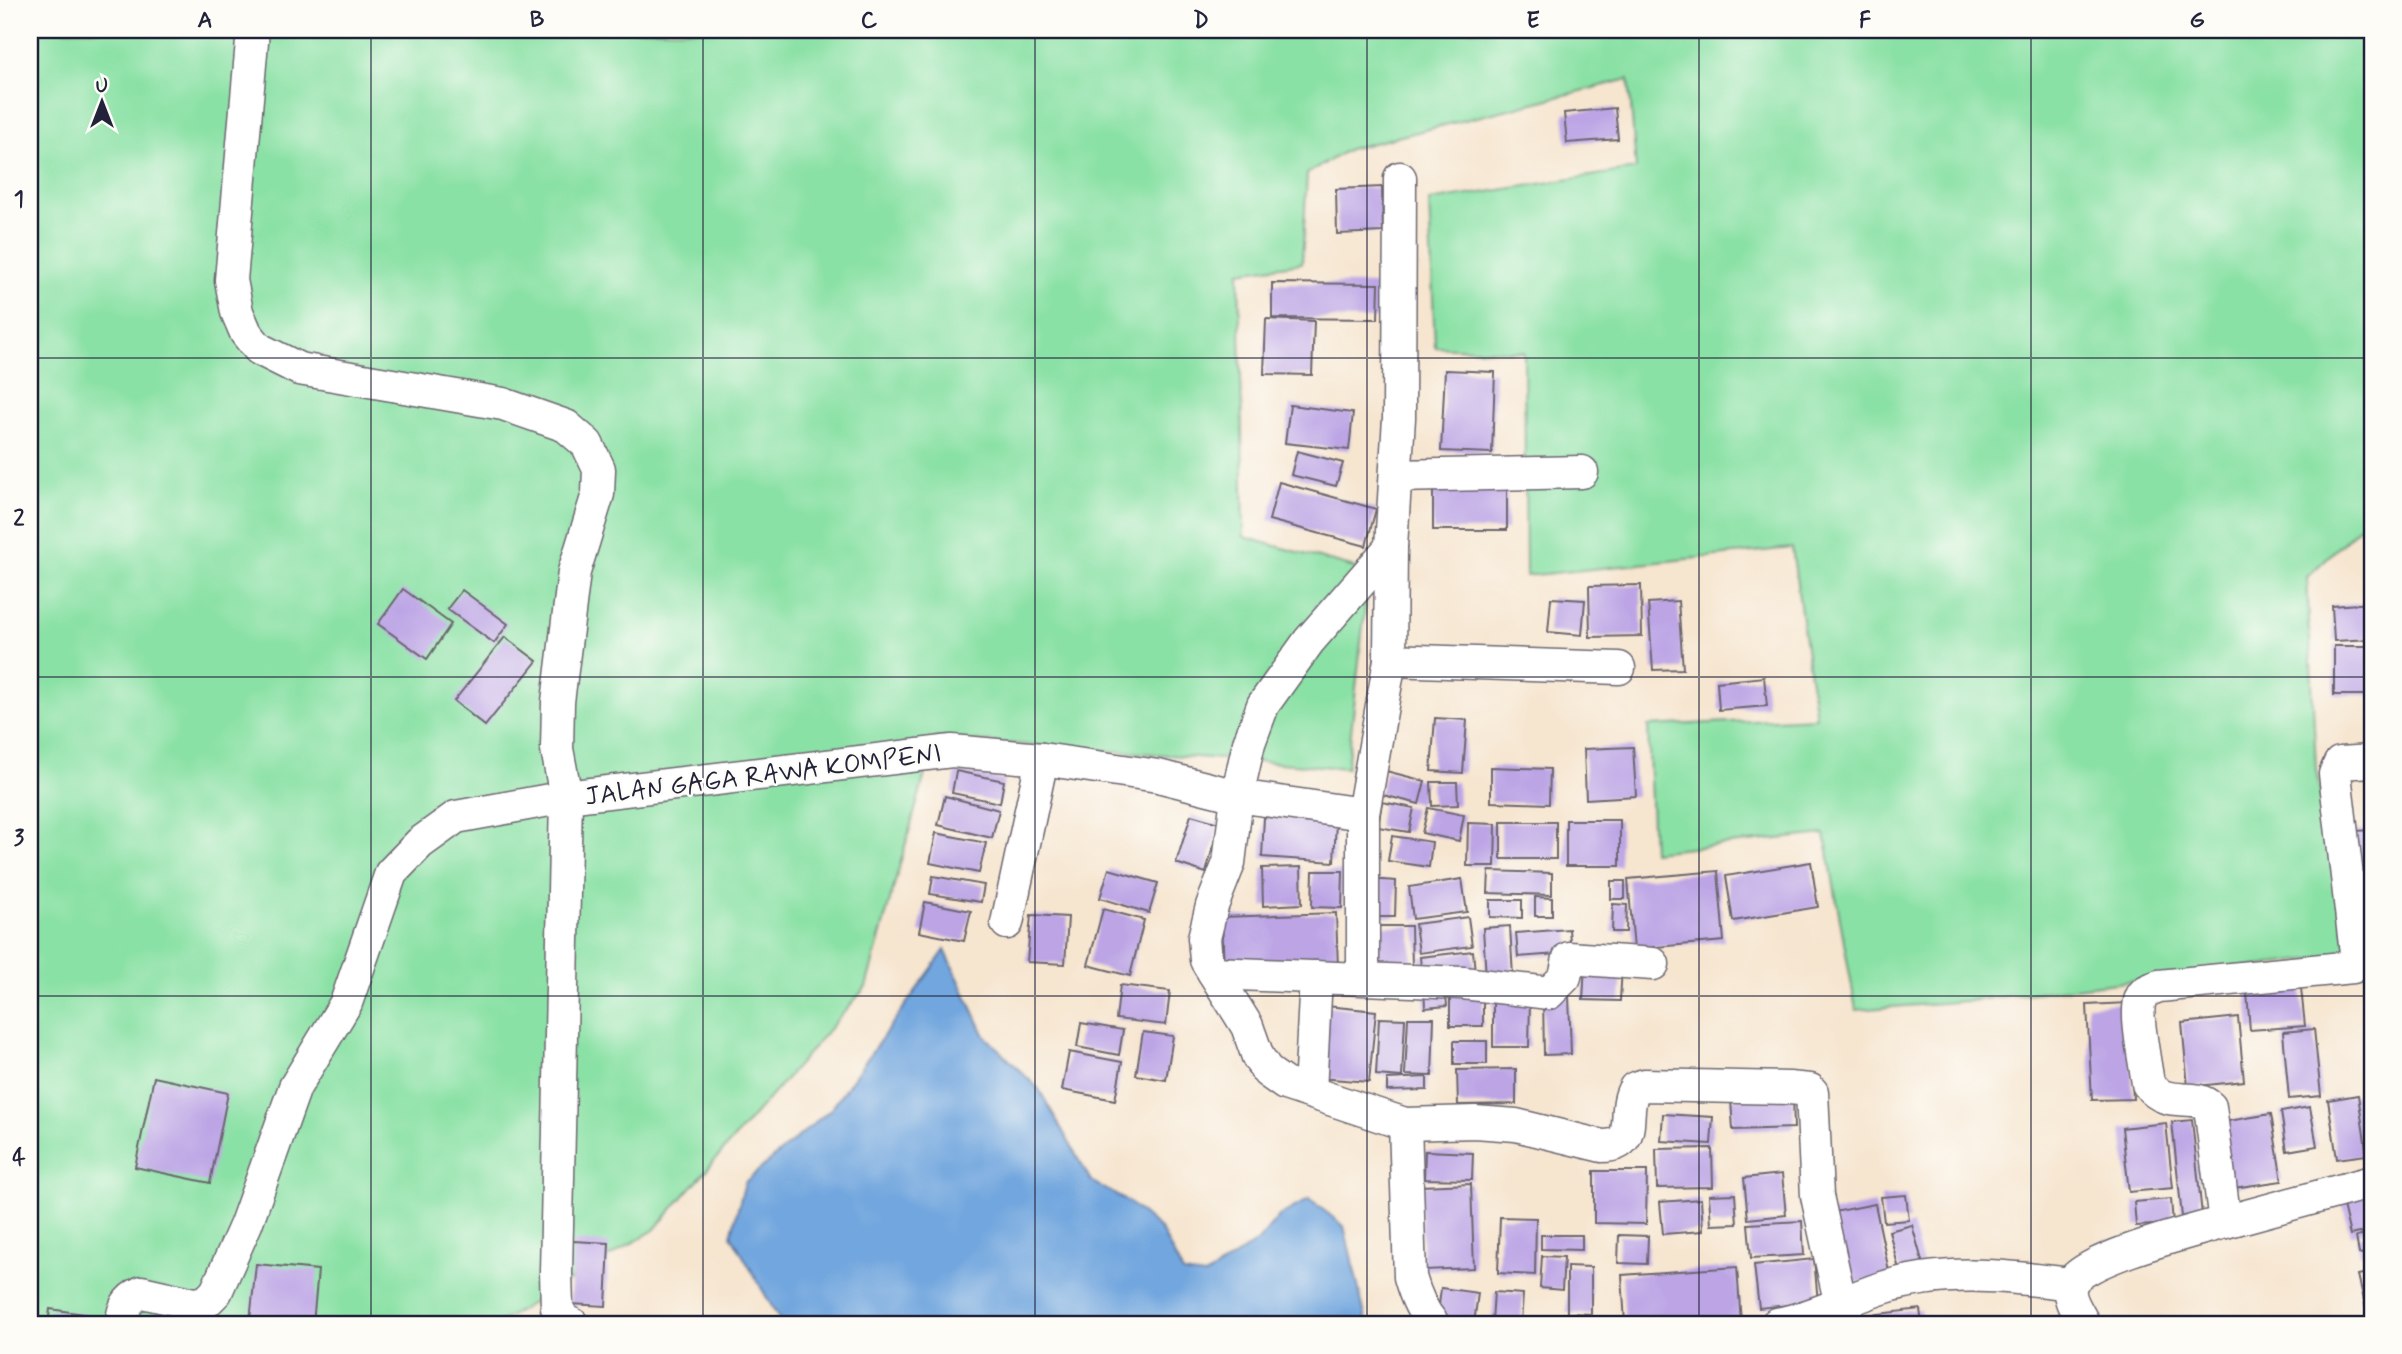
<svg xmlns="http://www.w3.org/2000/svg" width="2402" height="1354" font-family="Mynerve,sans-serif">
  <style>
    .green { fill: #8ae1a5; stroke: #568270; stroke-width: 2 }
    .water { fill: #71a6de; stroke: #4a648c; stroke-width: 2 }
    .building { fill: #bca4e5 }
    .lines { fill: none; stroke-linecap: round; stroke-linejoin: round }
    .minor-casing { stroke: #6c666f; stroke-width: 35 }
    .minor { stroke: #fff; stroke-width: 32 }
    .grid { fill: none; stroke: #22223b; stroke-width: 2; stroke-opacity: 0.55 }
    .labels { text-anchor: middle; stroke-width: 5; stroke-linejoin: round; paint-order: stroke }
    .street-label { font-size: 26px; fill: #22223b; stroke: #fdfcf7 }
    .neatline { fill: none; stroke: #22223b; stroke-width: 2.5 }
    .grid-label { font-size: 23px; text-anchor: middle; font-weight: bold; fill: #22223b }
  </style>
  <rect width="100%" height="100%" fill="#fdfcf7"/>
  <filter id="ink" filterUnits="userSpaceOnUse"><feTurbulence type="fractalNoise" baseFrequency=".0143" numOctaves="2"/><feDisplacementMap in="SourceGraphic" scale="14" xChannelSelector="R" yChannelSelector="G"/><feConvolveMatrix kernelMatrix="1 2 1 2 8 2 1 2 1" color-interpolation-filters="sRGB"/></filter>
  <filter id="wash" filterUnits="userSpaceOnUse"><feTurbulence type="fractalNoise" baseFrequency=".00686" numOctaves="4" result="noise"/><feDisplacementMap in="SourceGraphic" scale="28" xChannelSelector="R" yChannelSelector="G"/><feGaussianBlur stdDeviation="1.57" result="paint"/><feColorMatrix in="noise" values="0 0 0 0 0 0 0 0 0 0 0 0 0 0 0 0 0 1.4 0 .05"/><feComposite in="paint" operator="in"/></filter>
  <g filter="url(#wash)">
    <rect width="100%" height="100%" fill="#f6e5cf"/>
    <path class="green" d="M30 30H2372V515L2307 577 2316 769 2348 955 1967 1001 1856 1010 1825 834 1653 852 1648 726 1816 718 1792 548 1526 576 1524 352 1435 347 1429 201 1636 169 1629 79 1349 149 1307 174 1302 263 1239 272 1244 537 1369 572 1347 768 935 738 866 987 654 1230 497 1324 30 1323Z"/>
    <path class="water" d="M945 950 985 1036 1039 1089 1091 1181 1130 1203 1161 1230 1183 1273 1205 1276 1258 1241 1279 1216 1309 1199 1344 1226 1367 1324H782L731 1235 745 1182 831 1109Z"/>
    <g id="blocks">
      <g class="building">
        <path d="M1615 108 1618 139 1567 143 1564 113Z"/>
        <path d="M1382 187 1383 232 1337 234 1336 189Z"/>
        <path d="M1272 283 1379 284 1378 319 1272 318Z"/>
        <path d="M1266 319 1314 321 1312 375 1264 374Z"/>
        <path d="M1445 370 1495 372 1492 453 1441 451Z"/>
        <path d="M1290 405 1353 413 1349 450 1285 443Z"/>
        <path d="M1297 451 1343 463 1336 486 1291 475Z"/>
        <path d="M1279 482 1376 509 1366 546 1269 520Z"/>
        <rect x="1433" y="490" width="74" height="40"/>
        <path d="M1641 585 1642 636 1590 637 1589 586Z"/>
        <path d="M403 589 451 624 427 659 378 624Z"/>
        <path d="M462 590 508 624 494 643 447 609Z"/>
        <path d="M1551 598 1585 600 1582 635 1548 632Z"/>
        <path d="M1678 601 1683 669 1653 670 1648 603Z"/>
        <path d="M2372 603V639L2334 641 2332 606Z"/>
        <path d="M505 637 537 661 485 726 454 701Z"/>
        <path d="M2334 646H2369L2370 695H2334Z"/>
        <path d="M1764 677 1767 706 1719 710 1717 682Z"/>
        <path d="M1435 718 1467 720 1463 773 1431 771Z"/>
        <path d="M1633 747 1636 796 1586 799 1584 749Z"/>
        <path d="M1491 767 1550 769 1549 804 1491 802Z"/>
        <path d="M956 771 1004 781 1000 803 952 793Z"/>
        <path d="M1386 771 1425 781 1419 804 1379 794Z"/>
        <path d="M1431 782H1457L1458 805 1432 806Z"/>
        <path d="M945 796 999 810 992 838 938 825Z"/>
        <path d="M1382 802 1414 808 1409 832 1378 827Z"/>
        <path d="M1428 808 1464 815 1459 841 1422 833Z"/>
        <path d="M1191 815 1219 823 1206 873 1176 863Z"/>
        <path d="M1264 817 1336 821 1334 862 1262 857Z"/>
        <rect x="1566" y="820" width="54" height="46"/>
        <rect x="1501" y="822" width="55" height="37"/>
        <path d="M1468 823 1496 824 1495 866H1467Z"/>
        <path d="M2372 830V867L2358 868 2355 831Z"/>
        <path d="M936 833 986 843 979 873 930 863Z"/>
        <path d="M1392 836 1432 842 1429 867 1388 861Z"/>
        <path d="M1811 862 1818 907 1733 921 1726 876Z"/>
        <path d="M1301 867 1302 904 1263 906 1262 868Z"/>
        <path d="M1109 869 1158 883 1149 913 1100 898Z"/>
        <path d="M1313 871H1343L1342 908 1312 907Z"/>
        <path d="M1489 871 1552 873V895L1488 893Z"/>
        <path d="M1718 871 1724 941 1634 949 1628 879Z"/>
        <path d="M933 876 984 885 981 902 930 894Z"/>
        <path d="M1367 879 1396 881 1395 917H1367Z"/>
        <path d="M1462 879 1467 912 1413 919 1409 887Z"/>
        <rect x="1611" y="881" width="14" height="18"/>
        <path d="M1535 897 1552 898V916H1535Z"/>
        <path d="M1490 900H1522V918L1490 917Z"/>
        <path d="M925 902 971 911 964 941 919 932Z"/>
        <path d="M1613 904 1627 905 1626 932H1612Z"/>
        <path d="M1103 909 1144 920 1130 976 1088 965Z"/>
        <path d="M1336 913 1338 968 1224 972 1222 917Z"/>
        <path d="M1031 915 1068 917 1065 964 1027 962Z"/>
        <path d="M1468 917 1472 946 1419 953 1415 924Z"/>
        <path d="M1377 926H1411L1412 967 1377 968Z"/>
        <path d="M1510 926 1513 976 1486 978 1483 928Z"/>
        <path d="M1569 929 1571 953 1518 957 1516 933Z"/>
        <path d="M1473 951 1475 972 1422 977 1420 957Z"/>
        <path d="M1585 965 1622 967 1620 1001 1583 1000Z"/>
        <path d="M1445 984 1447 1006 1425 1008 1424 985Z"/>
        <path d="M1120 985 1170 991 1166 1025 1116 1019Z"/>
        <path d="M2301 988 2305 1026 2250 1030 2247 993Z"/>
        <rect x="1450" y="991" width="33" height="35"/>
        <path d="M1569 995 1571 1054 1544 1055 1543 996Z"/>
        <path d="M1493 1000H1530L1529 1047H1493Z"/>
        <path d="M2128 1003 2133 1099 2092 1100 2087 1005Z"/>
        <path d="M1326 1006 1376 1011 1369 1082 1319 1078Z"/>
        <path d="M2238 1017 2244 1081 2188 1087 2182 1023Z"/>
        <path d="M1379 1018 1405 1019 1402 1077 1376 1075Z"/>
        <path d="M1408 1018H1434L1432 1076 1405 1075Z"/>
        <path d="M1081 1023 1123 1030 1119 1055 1077 1047Z"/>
        <path d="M2314 1029 2321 1096 2289 1099 2283 1032Z"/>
        <path d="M1143 1032 1173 1036 1166 1080 1136 1075Z"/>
        <rect x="1454" y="1041" width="33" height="23"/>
        <path d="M1069 1052 1122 1062 1115 1100 1062 1090Z"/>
        <path d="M1516 1069V1104L1458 1105 1457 1070Z"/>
        <path d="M154 1077 228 1093 210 1183 135 1167Z"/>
        <path d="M1427 1077V1090L1387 1091V1079Z"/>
        <path d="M2358 1095 2367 1155 2337 1159 2328 1100Z"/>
        <path d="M1793 1096 1794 1128 1733 1130 1731 1099Z"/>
        <path d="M2310 1107 2317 1146 2287 1151 2281 1112Z"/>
        <path d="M1663 1114 1713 1117 1711 1144 1661 1141Z"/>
        <path d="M2271 1114 2282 1181 2226 1189 2216 1123Z"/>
        <path d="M2192 1120 2202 1215 2182 1217 2172 1122Z"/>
        <path d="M2166 1123 2173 1188 2129 1192 2122 1128Z"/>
        <path d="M1712 1148 1713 1187 1657 1188 1656 1149Z"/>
        <path d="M1425 1151 1473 1153 1472 1180 1424 1179Z"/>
        <path d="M1594 1171H1647L1646 1224 1594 1223Z"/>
        <path d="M1782 1174 1786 1215 1748 1219 1744 1178Z"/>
        <path d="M1471 1184 1474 1268 1423 1270 1420 1186Z"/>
        <path d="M1735 1194 1737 1224 1711 1225 1709 1195Z"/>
        <path d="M2372 1194V1230L2350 1235 2342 1201Z"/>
        <path d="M1906 1195 1909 1220 1884 1222 1881 1197Z"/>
        <path d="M1701 1199 1703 1231 1663 1234 1660 1202Z"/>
        <path d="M2171 1199 2173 1224 2136 1226 2134 1202Z"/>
        <path d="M1875 1204 1890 1276 1844 1286 1829 1213Z"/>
        <path d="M1500 1217 1536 1218 1535 1275 1498 1273Z"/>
        <path d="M1802 1221 1804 1255 1751 1258 1748 1224Z"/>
        <path d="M1912 1225 1926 1275 1902 1281 1889 1231Z"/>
        <path d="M2372 1234V1252L2359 1254 2356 1237Z"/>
        <path d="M1541 1235H1582V1250L1541 1249Z"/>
        <path d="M1619 1235 1648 1236 1647 1264 1618 1263Z"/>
        <path d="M573 1241 609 1243 606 1306 570 1304Z"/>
        <path d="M1542 1256 1564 1257 1562 1290 1540 1288Z"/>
        <path d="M1814 1259 1818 1302 1759 1308 1754 1265Z"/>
        <path d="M256 1264 318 1270 313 1324 250 1321Z"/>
        <path d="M1567 1266 1591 1267V1314L1567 1313Z"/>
        <path d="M1737 1267 1741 1323 1625 1324 1622 1275Z"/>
        <path d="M2372 1272V1312L2367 1313 2358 1275Z"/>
        <path d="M1441 1288 1478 1293 1474 1324 1437 1323Z"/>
        <path d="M1494 1292 1523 1294 1521 1323 1492 1321Z"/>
        <path d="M50 1309 111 1318 110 1324H48Z"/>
        <path d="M1920 1309 1922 1324H1862L1861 1316Z"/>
      </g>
    </g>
  </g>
  <g filter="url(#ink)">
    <use href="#blocks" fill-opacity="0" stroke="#6c666f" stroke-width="2"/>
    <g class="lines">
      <defs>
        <g id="minor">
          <path d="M253 30 231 280 237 312 246 333 259 349 299 369 503 404 566 426 587 444 599 469 598 494 574 572 558 702 557 749 566 797 556 1272 557 1308 565 1322 572 1324"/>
          <path d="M1396 476 1582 472"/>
          <path d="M1391 547 1309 641 1263 705 1249 743 1237 796 1229 863 1212 906 1204 938 1206 960 1247 1026 1258 1057 1268 1072 1285 1084 1405 1124 1410 1277C1415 1295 1421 1310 1433 1324"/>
          <path d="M1390 660 1619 668"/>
          <path d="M1007 923 1042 759"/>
          <path d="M1214 973 1463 983 1549 993 1565 977 1569 958 1653 964"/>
          <path d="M1363 978V814L1390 660 1391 547 1399 418 1400 178"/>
          <path d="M1310 1092 1316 977"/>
          <path d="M1405 1124 1475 1122 1516 1125 1602 1146C1642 1146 1620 1111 1635 1088L1644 1085 1789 1088 1810 1090 1812 1092 1817 1196 1845 1324"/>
          <path d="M2225 1222 2372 1182"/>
          <path d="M121 1324C124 1307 126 1300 142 1292L195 1304 206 1302 216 1292 246 1224 295 1087 346 1003 391 873 420 843 456 817 566 797 952 751 1042 759 1158 776 1237 796 1363 814"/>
          <path d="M1777 1324C1813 1317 1844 1301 1879 1289 1944 1268 2005 1276 2071 1284"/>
          <path d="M2084 1324C2078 1313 2066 1297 2071 1284 2080 1259 2197 1230 2225 1222L2210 1107C2193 1091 2167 1110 2148 1084 2146 1067 2134 1011 2141 998 2144 990 2152 989 2159 986L2353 967 2357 962 2335 774 2340 763 2372 761"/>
        </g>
      </defs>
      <use href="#minor" class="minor-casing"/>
      <use href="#minor" class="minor"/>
    </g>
  </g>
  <path class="grid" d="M371 30V1324M703 30V1324M1035 30V1324M1367 30V1324M1699 30V1324M2031 30V1324M30 358H2372M30 677H2372M30 996H2372"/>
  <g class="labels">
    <g class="street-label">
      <text transform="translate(763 774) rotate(-7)" y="9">JALAN GAGA RAWA KOMPENI</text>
    </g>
  </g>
  <rect width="2402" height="1354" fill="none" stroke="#fdfcf7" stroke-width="77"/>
  <g transform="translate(102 102)" stroke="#fdfcf7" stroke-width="5" paint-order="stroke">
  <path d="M0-5L12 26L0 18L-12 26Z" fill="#22223b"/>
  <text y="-10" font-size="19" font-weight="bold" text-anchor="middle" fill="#22223b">U</text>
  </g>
  <rect x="38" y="38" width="2326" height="1278" class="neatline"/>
  <g class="grid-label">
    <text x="205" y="27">A</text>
    <text x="537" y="27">B</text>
    <text x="869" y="27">C</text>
    <text x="1201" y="27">D</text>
    <text x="1533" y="27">E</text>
    <text x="1865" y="27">F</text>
    <text x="2197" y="27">G</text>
    <text x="19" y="206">1</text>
    <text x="19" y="525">2</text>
    <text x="19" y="845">3</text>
    <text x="19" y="1164">4</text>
  </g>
</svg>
